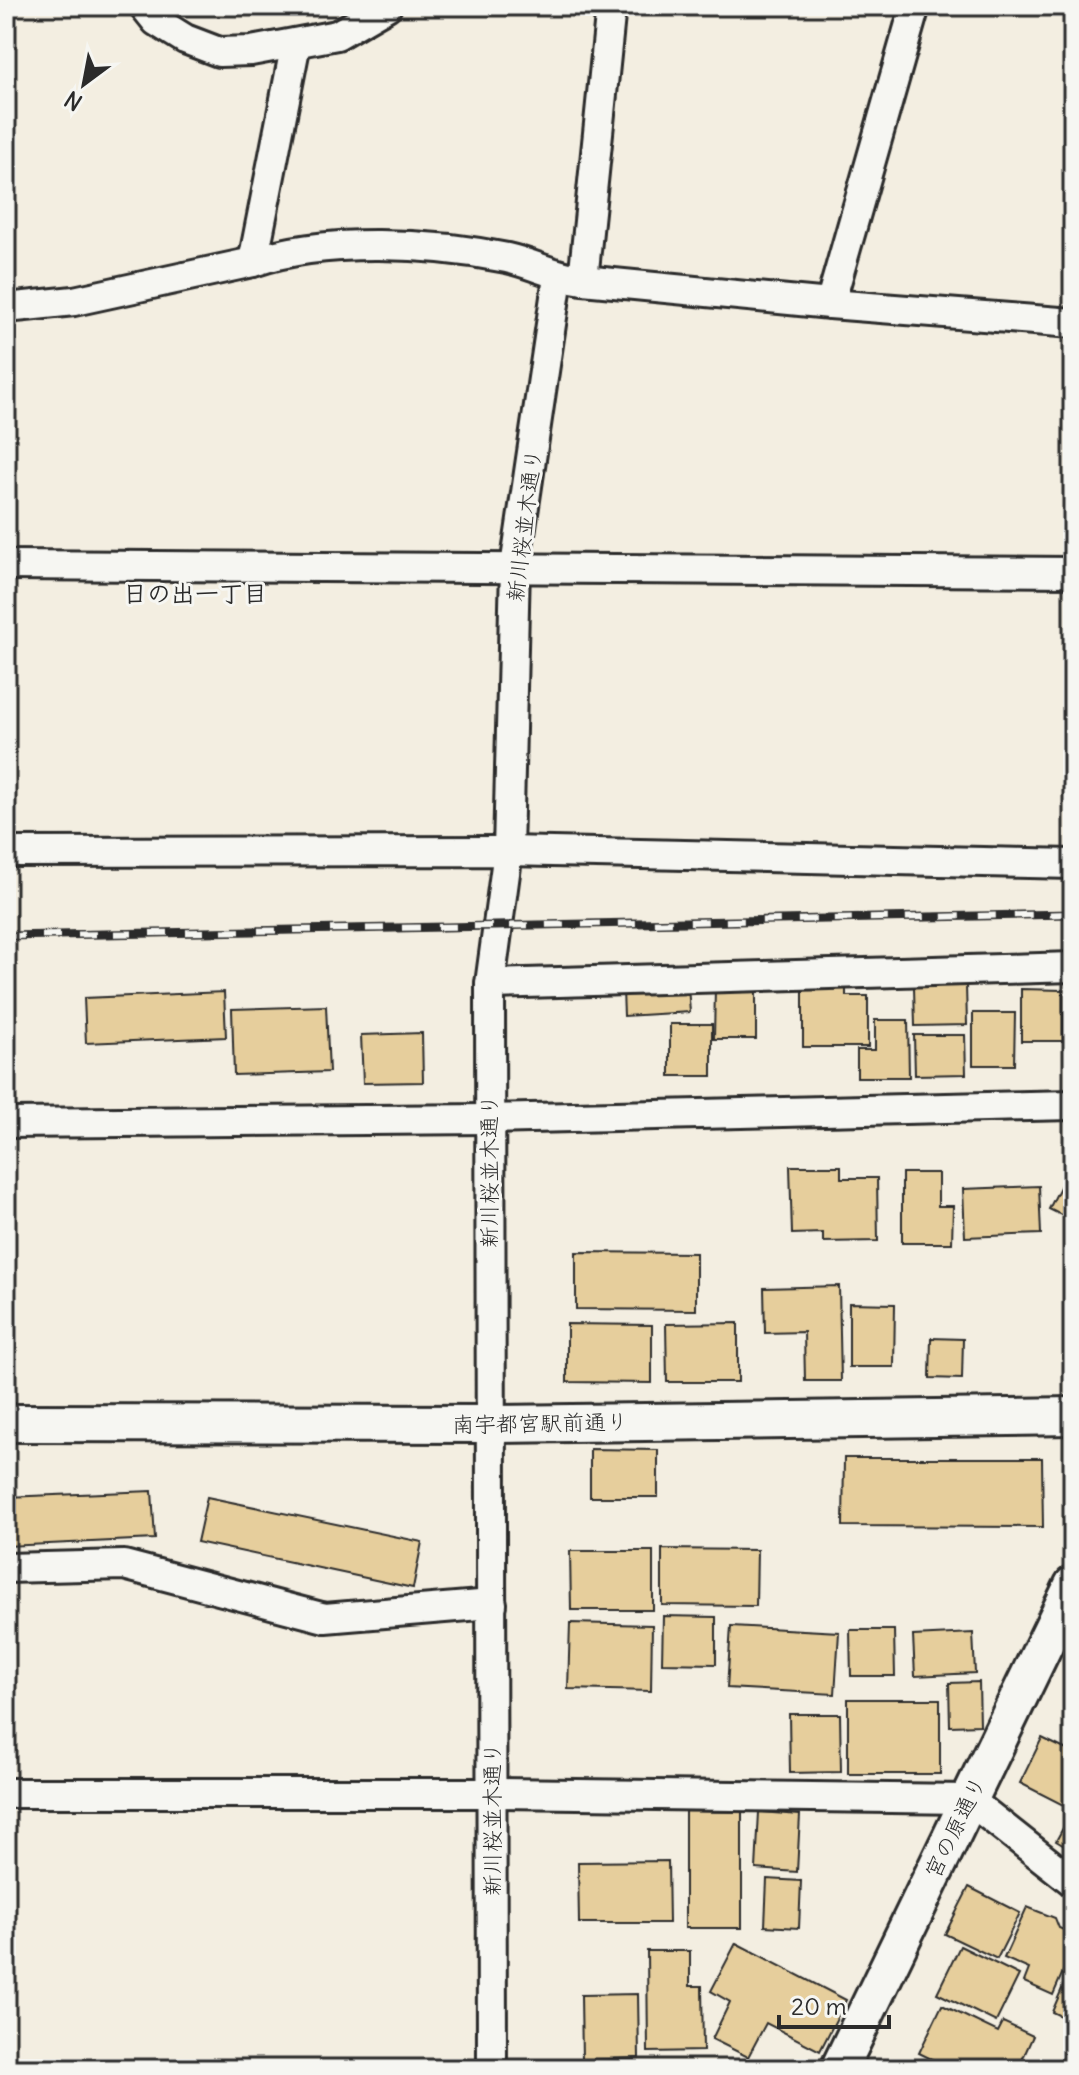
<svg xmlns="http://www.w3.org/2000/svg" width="1079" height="2075" font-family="Delius,'Klee One',sans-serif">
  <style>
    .building { fill: #e6ce9c; stroke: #2b2b2b; stroke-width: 2 }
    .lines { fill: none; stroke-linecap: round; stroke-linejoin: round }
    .minor-casing { stroke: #2b2b2b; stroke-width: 34 }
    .tertiary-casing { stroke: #2b2b2b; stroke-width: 42 }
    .minor { stroke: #f6f6f2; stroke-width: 28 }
    .tertiary { stroke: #f6f6f2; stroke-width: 36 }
    .rail-casing { stroke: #2b2b2b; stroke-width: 9 }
    .rail { stroke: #f6f6f2; stroke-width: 6; stroke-dasharray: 18; stroke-linecap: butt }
    .labels { text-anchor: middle; stroke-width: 6; stroke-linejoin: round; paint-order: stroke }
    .street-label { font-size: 22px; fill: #2b2b2b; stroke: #f6f6f2 }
    .neighbourhood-label { font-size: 24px; font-weight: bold; fill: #2b2b2b; stroke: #f6f6f2 }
  </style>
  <rect width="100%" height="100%" fill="#f3eee1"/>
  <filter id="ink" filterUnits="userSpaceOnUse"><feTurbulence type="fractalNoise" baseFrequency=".0125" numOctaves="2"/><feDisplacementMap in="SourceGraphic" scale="16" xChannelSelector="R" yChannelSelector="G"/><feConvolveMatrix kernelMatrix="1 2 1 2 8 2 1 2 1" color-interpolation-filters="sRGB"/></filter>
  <g filter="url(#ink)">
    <g class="building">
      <path d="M803 981H846V996H868V1047H803Z"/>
      <path d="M966 985 967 1025 915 1026 914 987Z"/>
      <path d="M688 987 690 1012 624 1016 623 990Z"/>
      <path d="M715 987H756V1039H714Z"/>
      <path d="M1021 989 1063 990V1041H1021Z"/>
      <path d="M224 992 226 1037 86 1043 84 998Z"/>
      <path d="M6 1002H12L14 1048H6Z"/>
      <path d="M326 1006 329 1072 234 1075 232 1009Z"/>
      <path d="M973 1013H1015L1014 1065H973Z"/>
      <path d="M875 1020H908L909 1077H857V1050H875Z"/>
      <rect x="670" y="1024" width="42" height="52"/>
      <path d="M422 1033 423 1082 363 1083 361 1035Z"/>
      <path d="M914 1035H965L966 1074 915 1075Z"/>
      <path d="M1073 1161V1221L1049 1209Z"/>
      <path d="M790 1166H841V1178H877L878 1241 823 1242V1233L792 1234Z"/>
      <path d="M902 1173H938V1206H953L952 1243H902Z"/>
      <path d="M1039 1186 1041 1234 965 1237 963 1189Z"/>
      <path d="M576 1252 696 1253V1310L576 1309Z"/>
      <rect x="1067" y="1255" width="6" height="51"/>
      <path d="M839 1286 841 1381H805L804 1332 765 1333 764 1288Z"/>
      <path d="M849 1303 895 1304 894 1367H849Z"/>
      <path d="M738 1323V1382H667L666 1324Z"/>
      <path d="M567 1324 652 1325V1383L567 1382Z"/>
      <path d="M931 1338 963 1339 962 1379 930 1378Z"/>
      <path d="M590 1449 658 1450V1497H590Z"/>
      <path d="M844 1458H1042L1043 1527 843 1526Z"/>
      <path d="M152 1491 155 1539 6 1546V1497Z"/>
      <path d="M207 1497 422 1542 413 1588 197 1542Z"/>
      <path d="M662 1549 757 1550 756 1606 662 1605Z"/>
      <path d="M570 1551H653V1610H571Z"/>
      <path d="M663 1616 716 1617V1664L662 1663Z"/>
      <path d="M570 1623 652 1625 651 1691 568 1689Z"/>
      <path d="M731 1626 839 1632 835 1694 727 1688Z"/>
      <path d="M850 1630H894L895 1676H851Z"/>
      <path d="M973 1633 975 1673 915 1676 913 1636Z"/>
      <path d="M979 1682 980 1725 950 1726 949 1683Z"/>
      <rect x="848" y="1699" width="92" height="75"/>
      <path d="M789 1714H840L841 1772 790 1773Z"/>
      <path d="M1042 1738 1073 1753V1794L1067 1807 1020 1783Z"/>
      <path d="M1073 1810V1851L1056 1841Z"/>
      <path d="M685 1811 742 1812V1928H685Z"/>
      <path d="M759 1812 800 1815 797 1872 756 1869Z"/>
      <path d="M668 1861 669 1923H579L578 1862Z"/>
      <path d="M767 1879 801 1881 799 1928 765 1926Z"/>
      <path d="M969 1887 1020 1913 997 1959 945 1934Z"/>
      <path d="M1027 1907 1055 1918 1059 1928 1073 1934V1949L1053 1995 1024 1982 1029 1969 1004 1958Z"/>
      <path d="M736 1943 846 2000 820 2051 766 2023 748 2057 712 2039 730 2002 711 1991Z"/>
      <path d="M960 1946 1019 1975 996 2022 937 1993Z"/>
      <path d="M647 1951H690V1986H702L703 2051 648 2052Z"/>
      <path d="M1067 1977 1073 1980V2022L1052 2012Z"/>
      <path d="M638 1994 639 2058 582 2060 581 1995Z"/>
      <path d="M942 2005 998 2032 1003 2022 1033 2036 1018 2069H952L919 2053Z"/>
      <path d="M1068 2049 1073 2051V2069H1059Z"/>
    </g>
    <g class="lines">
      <defs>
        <g id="minor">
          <path d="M144 6 156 21 185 39 219 52 251 51 337 35 387 6"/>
          <path d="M253 262 296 43"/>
          <path d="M583 280 611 6"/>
          <path d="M830 304 915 6"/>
          <path d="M6 308 74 301 253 262C324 237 433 243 507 258 534 264 554 276 583 280L830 304 1073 323"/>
          <path d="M6 565 1073 572"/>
          <path d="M6 852 508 851 1073 864"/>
          <path d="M490 984 1073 967"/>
          <path d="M6 1123 488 1119 1073 1105"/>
          <path d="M6 1568 124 1565 325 1618 492 1604"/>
          <path d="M6 1793H492L968 1799 1073 1882"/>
          <path d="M492 2069 490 984 508 851 515 567 558 277"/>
        </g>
        <g id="tertiary">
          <path d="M6 1423 492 1424 1073 1416"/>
          <path d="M839 2069 1073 1585"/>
        </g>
      </defs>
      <use href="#minor" class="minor-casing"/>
      <use href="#tertiary" class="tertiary-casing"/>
      <use href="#minor" class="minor"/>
      <use href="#tertiary" class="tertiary"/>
      <defs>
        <path id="rail" d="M6 936 1073 914"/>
      </defs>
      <use href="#rail" class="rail-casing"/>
      <use href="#rail" class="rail"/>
    </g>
  </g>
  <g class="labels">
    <g class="street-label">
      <text transform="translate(524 525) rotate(-83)" y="8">新川桜並木通り</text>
      <text transform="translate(489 1171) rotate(-90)" y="8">新川桜並木通り</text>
      <text transform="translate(540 1423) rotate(-1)" y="8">南宇都宮駅前通り</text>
      <text transform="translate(492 1819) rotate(-90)" y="8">新川桜並木通り</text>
      <text transform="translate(955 1827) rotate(-64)" y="8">宮の原通り</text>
    </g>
    <g class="neighbourhood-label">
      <text x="195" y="602">日の出一丁目</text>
    </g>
  </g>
  <rect width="1079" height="2075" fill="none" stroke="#f6f6f2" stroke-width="32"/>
  <rect x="16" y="16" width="1047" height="2043" fill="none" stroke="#2b2b2b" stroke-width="3" filter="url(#ink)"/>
  <g transform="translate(84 84) rotate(212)" stroke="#f6f6f2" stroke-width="6" paint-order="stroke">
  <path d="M0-6L14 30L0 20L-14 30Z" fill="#2b2b2b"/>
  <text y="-12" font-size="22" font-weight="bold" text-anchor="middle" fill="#2b2b2b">N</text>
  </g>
  <path d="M779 2015v12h110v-12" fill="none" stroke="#2b2b2b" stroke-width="4"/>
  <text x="791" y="2015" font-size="24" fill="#2b2b2b" stroke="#f6f6f2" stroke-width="6" paint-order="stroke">20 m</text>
</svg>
